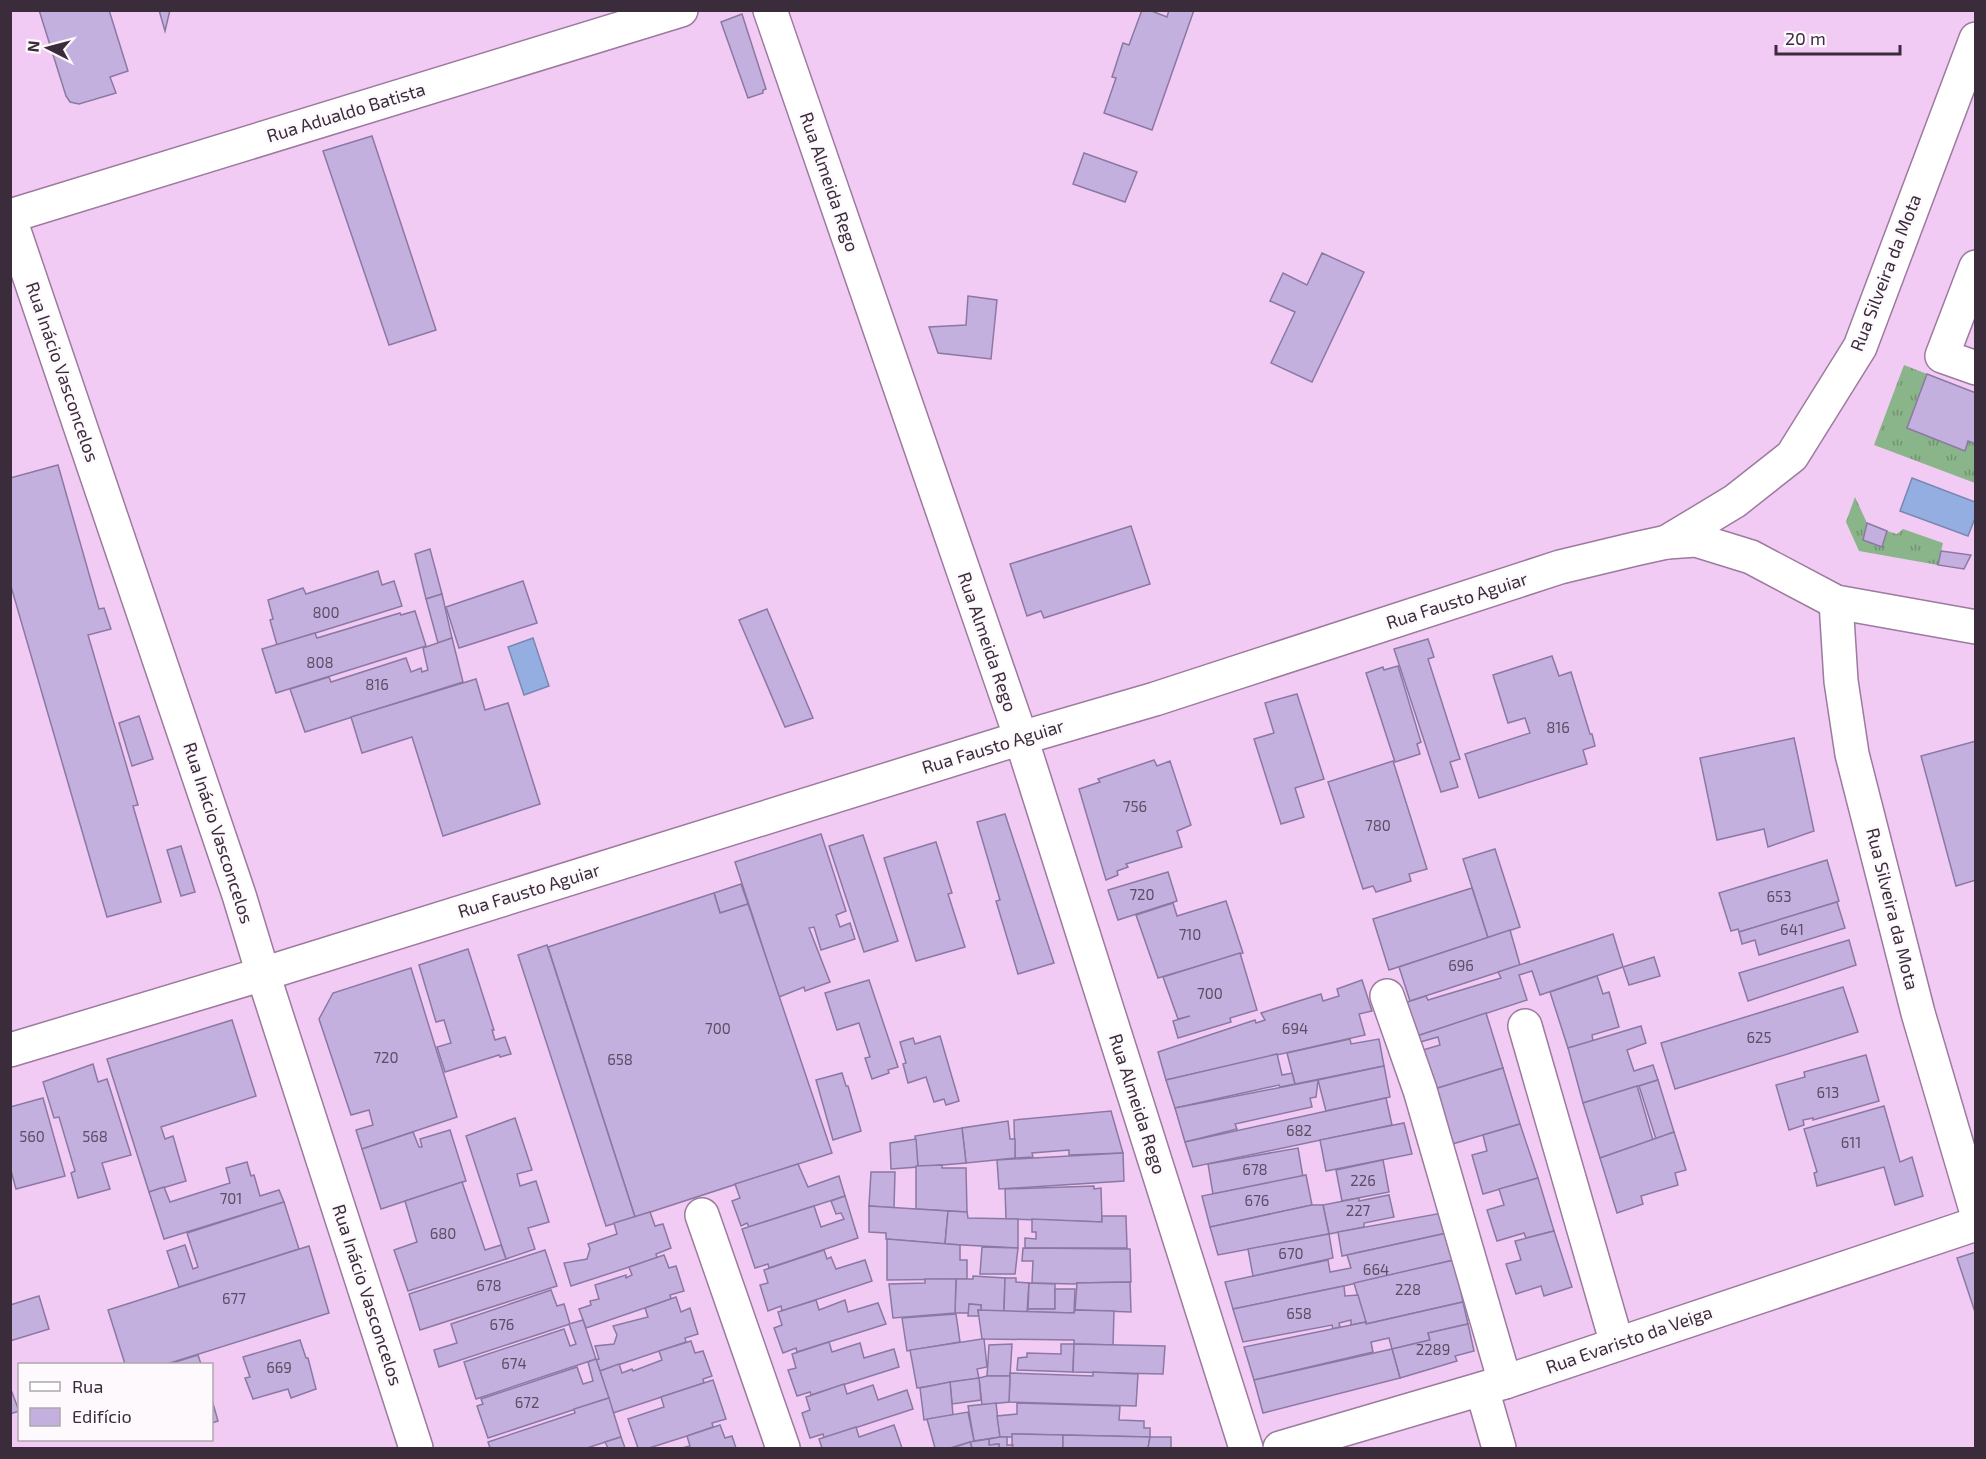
<svg xmlns="http://www.w3.org/2000/svg" width="1986" height="1459" font-family="'Exo 2',sans-serif">
  <style>
    .grass { fill: url(#grass-tufts) }
    .water { fill: #95aee2; stroke: #7a87b0; stroke-width: 1.5 }
    .building { fill: #c4b0df; stroke: #8b78a3; stroke-width: 1.5 }
    .lines { fill: none; stroke-linecap: round; stroke-linejoin: round }
    .minor-casing { stroke: #9d7a9f; stroke-width: 36 }
    .minor { stroke: #fff; stroke-width: 33 }
    .labels { text-anchor: middle; stroke-width: 5; stroke-linejoin: round; paint-order: stroke }
    .number-label { font-size: 15px; fill: #5d4d64 }
    .street-label { font-size: 18px; fill: #3b2c3b; stroke: #fdf9fd }
  </style>
  <defs>
    <pattern id="grass-tufts" width="24" height="20" patternUnits="userSpaceOnUse" patternTransform="scale(1.5)"><rect width="24" height="20" fill="#8ab48a"/><path d="M3 7l-1-3M5 7V3M7 7l1-3M15 17l-1-3M17 17v-4M19 17l1-3" fill="none" stroke="#729372"/></pattern>
  </defs>
  <rect width="100%" height="100%" fill="#f1cbf3"/>
  <g class="grass">
    <path d="M1904 365 1927 374 1907 428 1965 451 1968 441 1975 444V483L1874 445Z"/>
    <path d="M1855 497 1867 523 1863 540 1882 547 1887 531 1897 534 1903 529 1943 543 1938 565 1859 551 1846 522Z"/>
  </g>
  <g class="water">
    <path d="M1912 478 1975 502V518L1968 536 1900 511Z"/>
    <path d="M533 638 549 686 524 695 508 647Z"/>
  </g>
  <g class="building">
    <path d="M39 10H109L128 71 110 77 116 93 79 104 70 102 66 96Z"/>
    <path d="M159 10H170L165 31Z"/>
    <path d="M1142 10H1149L1167 17 1169 10H1194L1152 130 1104 113 1116 78 1112 77 1123 43 1129 45Z"/>
    <path d="M742 14 766 89 763 90V93L748 98 721 22Z"/>
    <path d="M372 136 436 330 389 345 323 151Z"/>
    <path d="M1084 153 1137 172 1125 202 1073 184Z"/>
    <path d="M1322 253 1364 272 1312 382 1271 363 1295 312 1270 301 1283 273 1307 285Z"/>
    <path d="M968 296 997 300 991 359 938 353 929 327 966 325Z"/>
    <path d="M1927 374 1976 393V444L1968 441 1965 451 1907 428Z"/>
    <path d="M58 465 99 609 104 608 111 629 88 635 138 805 133 806 161 902 107 917 10 583V478Z"/>
    <path d="M1867 523 1887 531 1882 547 1863 540Z"/>
    <path d="M1131 526 1150 584 1044 618 1041 611 1027 616 1010 564Z"/>
    <path d="M430 549 442 594 426 599 415 554Z"/>
    <path d="M1941 551 1971 555 1964 569 1938 565Z"/>
    <path d="M378 571 382 585 394 581 402 606 277 645 270 620 273 619 268 600 303 588 306 594Z"/>
    <path d="M523 581 537 623 459 648 446 607Z"/>
    <path d="M442 594 452 638 438 643 426 599Z"/>
    <path d="M767 609 813 718 785 727 739 620Z"/>
    <path d="M415 611 426 646 276 693 262 649 315 633 317 638 400 613 401 615Z"/>
    <path d="M452 638 463 682 305 732 290 689 329 677 331 682 406 658 411 672 421 668 422 672 428 670 423 648Z"/>
    <path d="M1428 639 1434 657 1428 659 1460 759 1450 762 1458 787 1441 792 1394 649Z"/>
    <path d="M1552 656 1559 676 1571 672 1590 734H1592L1595 746 1583 750 1587 764 1479 798 1465 754 1530 733 1525 718 1508 723 1493 675Z"/>
    <path d="M1398 666 1421 742 1417 744 1420 754 1395 762 1366 673 1383 667 1384 670Z"/>
    <path d="M476 679 485 710 508 703 540 804 443 836 412 737 362 753 351 717Z"/>
    <path d="M1297 694 1324 779 1295 788 1304 817 1281 824 1254 739 1274 733 1265 703Z"/>
    <path d="M139 716 153 759 132 766 119 723Z"/>
    <path d="M1794 738 1814 831 1768 847 1764 829 1717 840 1700 758Z"/>
    <path d="M1976 741V880L1956 886 1921 756Z"/>
    <path d="M1154 760 1157 766 1170 761 1191 825 1177 831 1182 847 1126 864 1128 867 1117 871 1118 875 1106 880 1079 789 1100 782 1098 779Z"/>
    <path d="M1393 761 1427 869 1409 874 1411 881 1376 892 1373 886 1363 889 1328 782Z"/>
    <path d="M1005 814 1054 963 1018 974 996 901 1000 900 977 822Z"/>
    <path d="M821 834 846 911 836 915 840 927 850 923 855 939 821 950 814 927 809 928 830 982 805 991 804 987 779 997 735 862Z"/>
    <path d="M863 835 898 941 864 952 829 846Z"/>
    <path d="M936 842 952 893 948 894 965 947 916 961 884 858Z"/>
    <path d="M181 846 195 892 181 896 167 850Z"/>
    <path d="M1495 849 1520 927 1488 938 1463 859Z"/>
    <path d="M1827 860 1839 901 1837 902 1739 932 1738 929 1731 931 1719 893Z"/>
    <path d="M1168 872 1177 901 1118 920 1108 890Z"/>
    <path d="M741 884 748 904 720 913 714 893Z"/>
    <path d="M1472 888 1488 938 1389 970 1373 919Z"/>
    <path d="M714 893 720 913 748 904 832 1153 635 1217 548 947Z"/>
    <path d="M1226 901 1243 953 1158 978 1136 915 1173 903 1177 916Z"/>
    <path d="M1837 902 1845 928 1759 955 1755 940 1742 944 1739 932Z"/>
    <path d="M1510 930 1520 965 1410 1001 1399 967Z"/>
    <path d="M1613 934 1623 967 1540 995 1532 971 1519 975 1527 1000 1411 1038 1401 1004 1426 996 1428 1000 1501 978 1498 972Z"/>
    <path d="M1849 940 1856 965 1748 1001 1739 973Z"/>
    <path d="M547 945 635 1217 606 1226 518 955Z"/>
    <path d="M468 949 494 1030H492L495 1040 505 1037 511 1054 500 1057 499 1055 445 1072 437 1047 451 1043 444 1020 436 1022 419 965Z"/>
    <path d="M1240 953 1257 1010 1230 1018 1231 1022 1178 1038 1173 1021 1190 1016 1178 1019 1163 977Z"/>
    <path d="M1654 957 1660 976 1629 985 1623 967Z"/>
    <path d="M411 968 457 1117 362 1149 356 1130 373 1125 369 1110 351 1115 319 1019 333 993Z"/>
    <path d="M1597 976 1603 994 1609 992 1619 1027 1592 1035 1593 1041 1568 1048 1550 992Z"/>
    <path d="M869 980 898 1067 888 1070 889 1073 872 1079 865 1058 870 1057 859 1023 837 1030 825 993Z"/>
    <path d="M1362 980 1372 1011 1359 1014 1365 1035 1166 1080 1158 1052 1255 1020 1256 1023 1265 1020 1261 1013 1321 994 1323 1001 1339 996 1337 989Z"/>
    <path d="M1843 987 1858 1032 1675 1089 1661 1043Z"/>
    <path d="M1486 1013 1503 1068 1428 1091 1416 1052 1440 1045 1438 1037 1413 1044 1411 1038Z"/>
    <path d="M232 1020 256 1096 161 1127 165 1139 173 1136 186 1181 149 1192 107 1059Z"/>
    <path d="M1641 1026 1646 1043 1627 1050 1634 1071 1653 1065 1658 1080 1583 1103 1568 1048Z"/>
    <path d="M940 1036 959 1101 946 1105 944 1099 934 1102 926 1077 908 1083 903 1064 906 1063 900 1042 913 1038 915 1044Z"/>
    <path d="M1350 1039 1351 1044 1379 1039 1384 1066 1295 1084 1287 1053Z"/>
    <path d="M1277 1054 1282 1075 1292 1073 1295 1084 1280 1087 1279 1085 1175 1108 1166 1080Z"/>
    <path d="M1866 1055 1879 1101 1813 1120V1118L1803 1120 1804 1125 1789 1130 1776 1085 1805 1077 1804 1072Z"/>
    <path d="M93 1064 98 1082 107 1079 131 1155 102 1163 110 1189 78 1198 71 1173 75 1171 59 1117 54 1118 43 1082Z"/>
    <path d="M1384 1066 1390 1097 1326 1111 1318 1080Z"/>
    <path d="M1503 1068 1520 1124 1449 1145 1428 1091Z"/>
    <path d="M842 1073 846 1086H848L861 1131 833 1140 816 1080Z"/>
    <path d="M1318 1080 1316 1097 1310 1098 1312 1107 1235 1124 1237 1129 1185 1142 1175 1108Z"/>
    <path d="M1658 1080 1674 1132 1656 1139 1639 1086Z"/>
    <path d="M1637 1086 1653 1140 1600 1158 1583 1103Z"/>
    <path d="M43 1098 65 1176 16 1189 10 1167V1107Z"/>
    <path d="M1386 1098 1392 1125 1193 1167 1185 1142Z"/>
    <path d="M1884 1106 1900 1162 1912 1157 1923 1196 1895 1205 1884 1167 1817 1186 1814 1173 1817 1172 1804 1129Z"/>
    <path d="M1111 1111 1123 1153 1069 1155V1150L1032 1153 1033 1157 1015 1158 1014 1120Z"/>
    <path d="M515 1118 532 1170 517 1174 520 1186 536 1181 549 1222 528 1228 535 1249 506 1259 466 1136Z"/>
    <path d="M1008 1121 1010 1139H1015V1158L966 1163 962 1128Z"/>
    <path d="M1404 1123 1412 1154 1326 1171 1320 1140Z"/>
    <path d="M1520 1124 1538 1178 1483 1194 1472 1155 1487 1151 1483 1135Z"/>
    <path d="M962 1128 966 1163 918 1167 915 1136Z"/>
    <path d="M450 1130 466 1181 381 1209 362 1149 413 1132 419 1147H422L420 1139Z"/>
    <path d="M1674 1132 1686 1170 1675 1173 1678 1185 1641 1196 1643 1204 1617 1213 1600 1158Z"/>
    <path d="M916 1139 918 1167 891 1169 890 1143Z"/>
    <path d="M1298 1148 1303 1177 1213 1194 1208 1164Z"/>
    <path d="M1123 1153 1124 1181 999 1189 997 1160Z"/>
    <path d="M1383 1160 1389 1192 1342 1201 1336 1170Z"/>
    <path d="M247 1162 251 1176 254 1175 260 1196 279 1190 284 1202 164 1239 149 1192 164 1187 170 1202 230 1183 226 1168Z"/>
    <path d="M798 1164 808 1187 839 1176 845 1196 749 1227 747 1223 741 1226 732 1201 740 1198 735 1184Z"/>
    <path d="M942 1165V1168H966L967 1212 916 1209V1166Z"/>
    <path d="M871 1172H895L894 1208 869 1206Z"/>
    <path d="M1306 1175 1312 1205 1210 1227 1202 1196Z"/>
    <path d="M1538 1178 1554 1231 1526 1238 1524 1233 1497 1241 1487 1210 1504 1205 1499 1189Z"/>
    <path d="M462 1182 485 1250 501 1245 506 1259 408 1291 394 1250 417 1242 405 1201Z"/>
    <path d="M1094 1186V1189L1101 1188 1102 1222 1006 1219 1005 1189Z"/>
    <path d="M1389 1195 1394 1217 1364 1223V1227L1329 1234 1323 1205 1359 1198V1201Z"/>
    <path d="M845 1196 858 1238 769 1268 768 1264 755 1268 742 1229 814 1206 821 1227 844 1219 841 1213 836 1214 831 1201Z"/>
    <path d="M284 1202 299 1249 179 1287 167 1251 185 1245 193 1269 198 1267 187 1233Z"/>
    <path d="M1312 1205H1323L1329 1234 1218 1255 1210 1227Z"/>
    <path d="M869 1206 948 1211 945 1244 886 1239V1233L869 1232Z"/>
    <path d="M948 1211 967 1212 968 1218 1018 1219V1248L945 1244Z"/>
    <path d="M650 1212 655 1226 663 1224 671 1248 656 1254 657 1258 571 1286 564 1263 587 1259 590 1249 588 1244 617 1234 614 1223Z"/>
    <path d="M1442 1213 1447 1233 1342 1256 1338 1232Z"/>
    <path d="M1102 1216H1126L1127 1248H1025V1238L1036 1239V1232H1032V1219L1102 1222Z"/>
    <path d="M1554 1231 1572 1287 1544 1296 1541 1286 1516 1294 1506 1264 1521 1260 1515 1241Z"/>
    <path d="M1447 1233 1454 1260 1344 1286 1233 1309 1225 1282 1328 1260 1330 1272 1351 1268 1347 1255Z"/>
    <path d="M1329 1234 1333 1258 1253 1276 1248 1249Z"/>
    <path d="M887 1239 960 1245V1260H967V1279L887 1280Z"/>
    <path d="M309 1246 329 1313 167 1364H125L108 1310Z"/>
    <path d="M982 1247 1018 1248 1015 1274H980Z"/>
    <path d="M1023 1248 1130 1249 1131 1282 1077 1283 1075 1284 1032 1283 1033 1261H1022Z"/>
    <path d="M545 1250 557 1286 420 1330 409 1294Z"/>
    <path d="M824 1250 827 1259 831 1257 836 1269 865 1260 872 1281 782 1311 781 1306 768 1311 760 1285 768 1283 764 1270Z"/>
    <path d="M1976 1252V1315L1957 1258Z"/>
    <path d="M664 1255 669 1268 676 1266 684 1291 670 1295 671 1299 586 1328 579 1309 591 1305 590 1301 599 1299 595 1285 626 1275V1278L632 1275 629 1267Z"/>
    <path d="M1454 1260 1463 1302 1366 1324 1354 1283Z"/>
    <path d="M973 1276 1005 1278 1004 1312 981 1311V1305L969 1304V1313H955L956 1279H973Z"/>
    <path d="M1005 1278H1016V1282L1029 1283 1027 1312H1004Z"/>
    <path d="M925 1279H956L955 1313 893 1318 889 1284 925 1283Z"/>
    <path d="M1130 1282 1131 1312 1075 1310 1077 1283Z"/>
    <path d="M1029 1283 1055 1284V1309H1028Z"/>
    <path d="M1344 1286 1345 1296 1358 1295 1366 1322 1351 1325V1320L1339 1323 1340 1327 1333 1329 1332 1325 1243 1342 1233 1309Z"/>
    <path d="M1055 1289H1075L1074 1313 1027 1312 1028 1309H1055Z"/>
    <path d="M551 1290 557 1306 564 1304 570 1324 439 1367 434 1350 457 1343 451 1324Z"/>
    <path d="M39 1296 49 1329 10 1341V1305Z"/>
    <path d="M676 1297 681 1312 690 1308 698 1334 685 1338 686 1342 600 1371 596 1360 599 1359 595 1346 614 1344 617 1335 613 1326 648 1317 645 1308Z"/>
    <path d="M816 1300 819 1310 845 1300 848 1312 878 1303 886 1324 797 1352 796 1348 783 1353 774 1328 782 1325 778 1312Z"/>
    <path d="M1463 1302 1468 1324 1428 1333 1430 1340 1392 1349 1389 1338 1371 1342 1373 1352 1254 1380 1244 1347 1366 1322V1324Z"/>
    <path d="M969 1304 981 1305V1311L978 1310 979 1316H968Z"/>
    <path d="M978 1310 1074 1313 1075 1310 1114 1311 1113 1345 1074 1344V1340L982 1339Z"/>
    <path d="M956 1314 960 1342 907 1351 902 1318Z"/>
    <path d="M583 1320 596 1359 476 1399 464 1362 564 1329 570 1346 576 1344 569 1324Z"/>
    <path d="M1468 1324 1474 1351 1455 1356 1457 1361 1400 1378 1392 1349 1430 1340 1428 1333Z"/>
    <path d="M982 1339H984L987 1367 977 1369 979 1378 917 1388 910 1350Z"/>
    <path d="M300 1340 306 1358H308L316 1389 291 1398 288 1389 253 1399 245 1378 250 1377 243 1357Z"/>
    <path d="M691 1341 695 1353 703 1351 712 1376 703 1379 704 1383 613 1413 600 1371 619 1364 622 1373 632 1369 633 1371 662 1360 659 1351Z"/>
    <path d="M829 1342 832 1352 860 1343 864 1358 894 1349 899 1367 811 1395 810 1392 797 1396 788 1370 796 1368 792 1354Z"/>
    <path d="M1012 1344 1010 1376H987L989 1345Z"/>
    <path d="M1061 1344H1074L1073 1372 1017 1370 1018 1358 1027 1357V1353L1061 1354Z"/>
    <path d="M1074 1344 1165 1346 1163 1374 1073 1372Z"/>
    <path d="M1392 1349 1400 1378 1263 1413 1254 1380Z"/>
    <path d="M198 1355 201 1364H172V1363Z"/>
    <path d="M596 1359 609 1398 488 1438 477 1406 483 1404 481 1399 577 1367 583 1384 593 1381 588 1362Z"/>
    <path d="M1093 1372 1138 1374 1136 1406 1009 1402 1010 1373 1093 1376Z"/>
    <path d="M987 1376H1010L1009 1402 982 1405 979 1378Z"/>
    <path d="M979 1378 981 1400 952 1404 950 1382Z"/>
    <path d="M713 1380 726 1419 712 1423 713 1427 687 1436 649 1448H638L628 1419 664 1407 661 1397Z"/>
    <path d="M950 1382 953 1415 924 1420 920 1388Z"/>
    <path d="M844 1384 847 1394 873 1385 878 1400 907 1390 913 1409 824 1438 823 1434 810 1438 802 1413 810 1410 806 1397Z"/>
    <path d="M10 1387 19 1411 10 1414Z"/>
    <path d="M609 1398 621 1437 587 1448H490L488 1442 575 1413 574 1409Z"/>
    <path d="M212 1400 218 1421 212 1423Z"/>
    <path d="M996 1403 1000 1437 974 1441 968 1406Z"/>
    <path d="M1017 1403 1120 1406 1119 1420 1144 1421V1428H1150V1437L1012 1434 1013 1437H1000L997 1416 1017 1414Z"/>
    <path d="M968 1412 974 1441 950 1448H935L927 1419Z"/>
    <path d="M720 1425 725 1438 732 1436 736 1448H682L690 1446 687 1436Z"/>
    <path d="M894 1425 902 1448H822L819 1439 856 1427 859 1437Z"/>
    <path d="M1012 1434 1063 1435V1448H1012Z"/>
    <path d="M1063 1435 1150 1437 1148 1448H1063Z"/>
    <path d="M621 1437 625 1448H608L605 1442Z"/>
    <path d="M1000 1437H1007V1445H1013L1012 1448H999V1444L989 1445V1439Z"/>
    <path d="M1150 1437H1171V1448H1148Z"/>
    <path d="M989 1439V1445L999 1444V1448H972L970 1442Z"/>
    <path d="M970 1442 972 1448H952Z"/>
  </g>
  <g class="lines">
    <defs>
      <g id="minor">
        <path d="M770 10 1021 738 1246 1448"/>
        <path d="M10 216 681 10"/>
        <path d="M10 219 239 895 263 974 416 1448"/>
        <path d="M1976 267 1942 356 1976 368"/>
        <path d="M1667 542 1735 501 1792 456 1860 347 1976 39"/>
        <path d="M1836 602 1841 681 1852 754 1918 1013 1976 1210"/>
        <path d="M1387 996 1420 1090 1505 1382"/>
        <path d="M1525 1026 1617 1344"/>
        <path d="M10 1050 263 974 1021 738 1155 699 1560 567 1635 549 1667 542 1696 540 1751 557 1836 602 1976 627"/>
        <path d="M702 1215 783 1448"/>
        <path d="M1482 1389 1499 1448"/>
        <path d="M1280 1448 1505 1382 1976 1224"/>
      </g>
    </defs>
    <use href="#minor" class="minor-casing"/>
    <use href="#minor" class="minor"/>
  </g>
  <g class="labels">
    <g class="number-label">
      <text x="326" y="618">800</text>
      <text x="320" y="668">808</text>
      <text x="377" y="690">816</text>
      <text x="1558" y="733">816</text>
      <text x="1135" y="812">756</text>
      <text x="1378" y="831">780</text>
      <text x="1142" y="900">720</text>
      <text x="1779" y="902">653</text>
      <text x="1792" y="935">641</text>
      <text x="1190" y="940">710</text>
      <text x="1461" y="971">696</text>
      <text x="1210" y="999">700</text>
      <text x="718" y="1034">700</text>
      <text x="1295" y="1034">694</text>
      <text x="1759" y="1043">625</text>
      <text x="386" y="1063">720</text>
      <text x="620" y="1065">658</text>
      <text x="1828" y="1098">613</text>
      <text x="1299" y="1136">682</text>
      <text x="32" y="1142">560</text>
      <text x="95" y="1142">568</text>
      <text x="1851" y="1148">611</text>
      <text x="1255" y="1175">678</text>
      <text x="1363" y="1186">226</text>
      <text x="231" y="1204">701</text>
      <text x="1257" y="1206">676</text>
      <text x="1358" y="1216">227</text>
      <text x="443" y="1239">680</text>
      <text x="1291" y="1259">670</text>
      <text x="1376" y="1275">664</text>
      <text x="489" y="1291">678</text>
      <text x="1408" y="1295">228</text>
      <text x="234" y="1304">677</text>
      <text x="1299" y="1319">658</text>
      <text x="502" y="1330">676</text>
      <text x="1433" y="1355">2289</text>
      <text x="514" y="1369">674</text>
      <text x="279" y="1373">669</text>
      <text x="527" y="1408">672</text>
    </g>
    <g class="street-label">
      <text transform="translate(346 113) rotate(-17)" y="6">Rua Adualdo Batista</text>
      <text transform="translate(829 182) rotate(71)" y="6">Rua Almeida Rego</text>
      <text transform="translate(1886 273) rotate(-69)" y="6">Rua Silveira da Mota</text>
      <text transform="translate(62 372) rotate(71)" y="6">Rua Inácio Vasconcelos</text>
      <text transform="translate(1457 601) rotate(-18)" y="6">Rua Fausto Aguiar</text>
      <text transform="translate(987 642) rotate(71)" y="6">Rua Almeida Rego</text>
      <text transform="translate(993 747) rotate(-17)" y="6">Rua Fausto Aguiar</text>
      <text transform="translate(218 833) rotate(72)" y="6">Rua Inácio Vasconcelos</text>
      <text transform="translate(529 891) rotate(-17)" y="6">Rua Fausto Aguiar</text>
      <text transform="translate(1892 909) rotate(76)" y="6">Rua Silveira da Mota</text>
      <text transform="translate(1137 1104) rotate(72)" y="6">Rua Almeida Rego</text>
      <text transform="translate(367 1295) rotate(72)" y="6">Rua Inácio Vasconcelos</text>
      <text transform="translate(1629 1340) rotate(-19)" y="6">Rua Evaristo da Veiga</text>
    </g>
  </g>
  <rect width="1986" height="1459" fill="none" stroke="#3b2c3b" stroke-width="24"/>
  <rect x="18" y="1363" width="195" height="78" fill="#fdf9fd" stroke="#afa7af" stroke-width="1.5"/>
  <rect x="30" y="1382" width="30" height="9" fill="#ffffff" stroke="#afa7af" stroke-width="1.5"/>
  <text x="72" y="1393" font-size="18" fill="#3b2c3b">Rua</text>
  <rect x="30" y="1408" width="30" height="18" fill="#c4b0df" stroke="#afa7af" stroke-width="1.5"/>
  <text x="72" y="1423" font-size="18" fill="#3b2c3b">Edifício</text>
  <g transform="translate(48 48) rotate(276)" stroke="#fdf9fd" stroke-width="4.5" paint-order="stroke">
  <path d="M0-4.5L10 22L0 15L-10 22Z" fill="#3b2c3b"/>
  <text y="-9" font-size="16" font-weight="bold" text-anchor="middle" fill="#3b2c3b">N</text>
  </g>
  <path d="M1776 45v9h124v-9" fill="none" stroke="#3b2c3b" stroke-width="3"/>
  <text x="1785" y="45" font-size="18" fill="#3b2c3b" stroke="#fdf9fd" stroke-width="4.5" paint-order="stroke">20 m</text>
</svg>
